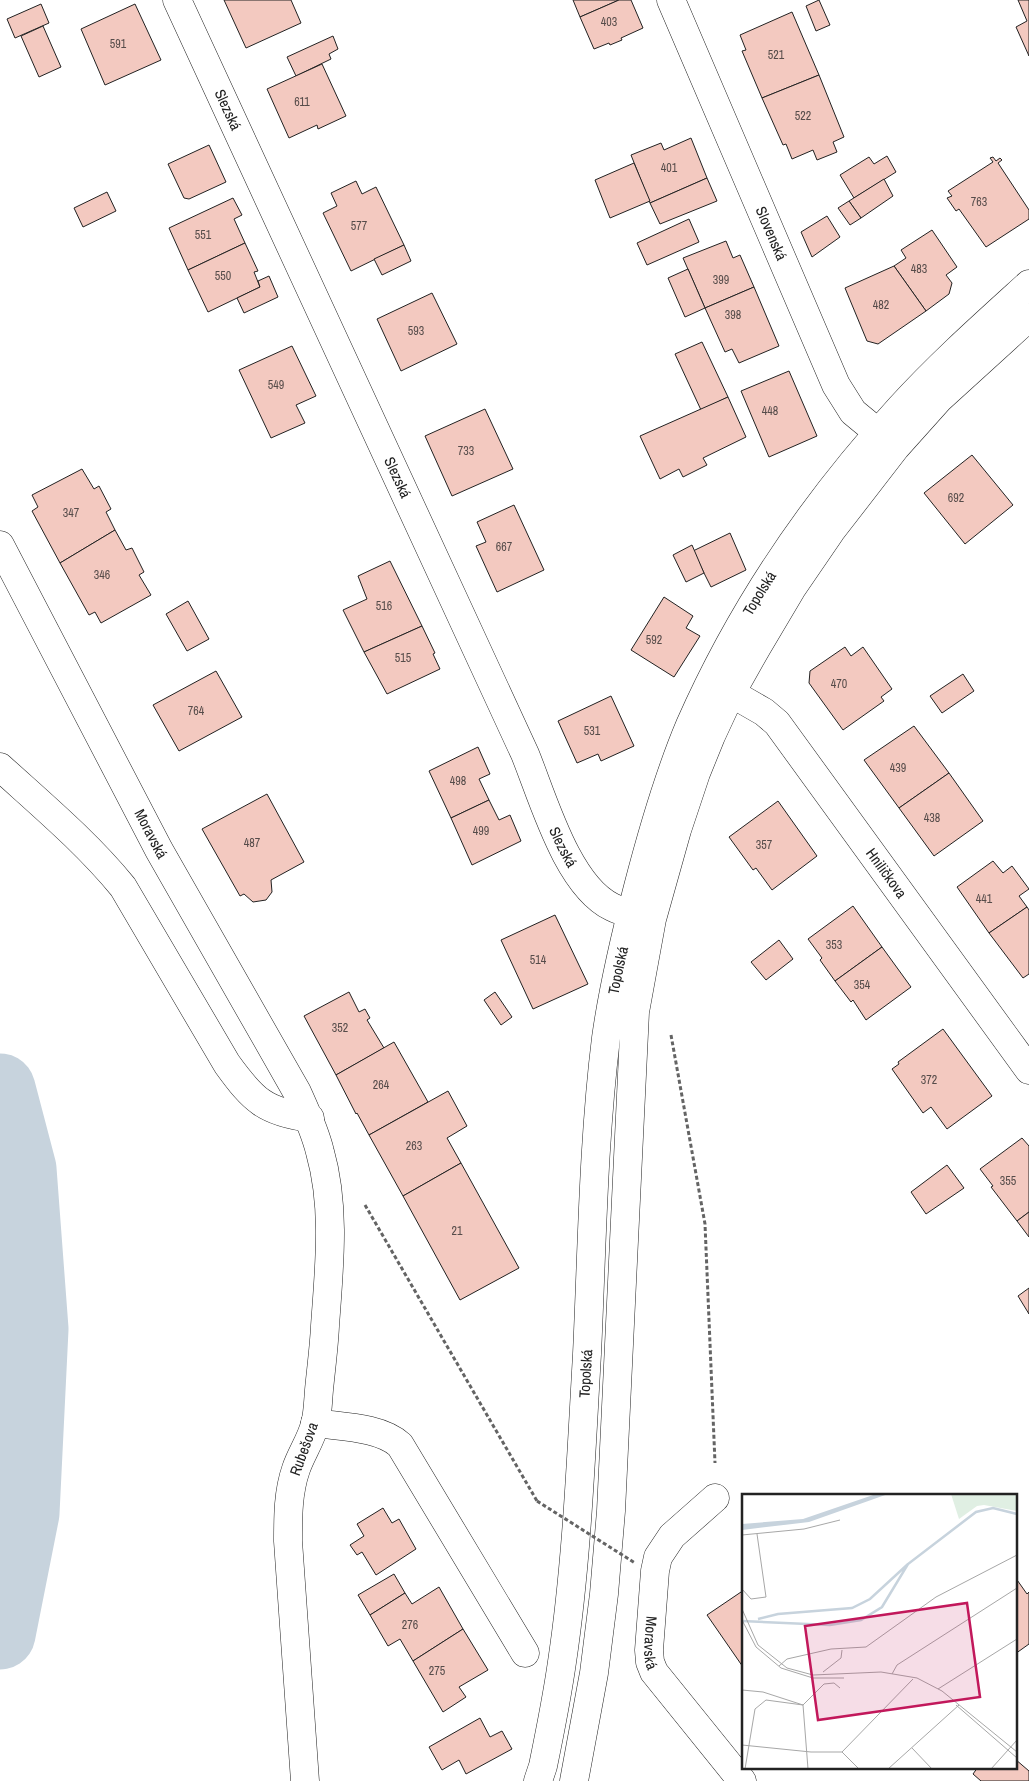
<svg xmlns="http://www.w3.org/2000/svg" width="1029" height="1781" font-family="'Archivo Narrow',sans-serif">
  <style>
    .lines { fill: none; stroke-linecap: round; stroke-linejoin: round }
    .river { stroke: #c7d3dd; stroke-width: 71 }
    .building { fill: #f3c9c0; stroke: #222 }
    .minor-casing { stroke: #222; stroke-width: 29 }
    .path { stroke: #646464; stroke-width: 3; stroke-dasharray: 4 2.5; stroke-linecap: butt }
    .minor { stroke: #fff; stroke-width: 28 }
    .path-bridge { stroke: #646464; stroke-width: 3; stroke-dasharray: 4 2.5; stroke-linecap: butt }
    .labels { text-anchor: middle; stroke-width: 4; stroke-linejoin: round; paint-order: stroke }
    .number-label { font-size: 12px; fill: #564c4a }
    .street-label { font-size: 15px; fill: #222; stroke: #fff }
    .inset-river { fill: none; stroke: #c7d3dd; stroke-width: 2.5 }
    .inset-road { fill: none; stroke: #a7a7a7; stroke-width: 1 }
    .view { fill: #c2185b; fill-opacity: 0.15; stroke: #c2185b; stroke-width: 2.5 }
    .inset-edge { fill: none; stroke: #222; stroke-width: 2.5 }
  </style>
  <rect width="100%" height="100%" fill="#fff"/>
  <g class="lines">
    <path class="river" d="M0 1089 21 1169 33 1329 24 1513 0 1634"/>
  </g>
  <g class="building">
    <path d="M224 0H291L301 23 246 48Z"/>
    <path d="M573 0H619L580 17Z"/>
    <path d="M619 0H631L643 28 621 38 622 40 610 45 609 43 594 49 580 17Z"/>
    <path d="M819 0 830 25 816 31 806 6Z"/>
    <path d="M1018 0H1029V56L1016 27 1027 21Z"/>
    <path d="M41 4 49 23 15 38 7 19Z"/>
    <path d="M135 4 161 60 105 85 81 29Z"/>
    <path d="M792 12 819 75 762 98 742 51 746 50 740 35Z"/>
    <path d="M43 26 61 67 39 77 21 36Z"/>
    <path d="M333 36 338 49 329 54 331 59 296 76 287 57Z"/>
    <path d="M322 64 346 116 318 129 317 125 289 138 267 89Z"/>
    <path d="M819 75 844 137 833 142 837 152 817 160 813 150 792 159 786 144 783 145 762 98Z"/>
    <path d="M691 138 707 178 650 203 631 155 661 143 664 150Z"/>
    <path d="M209 145 226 182 189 199 184 198 168 164Z"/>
    <path d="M887 156 896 172 854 198 840 175 869 157 874 164Z"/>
    <path d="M993 157 996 161 1000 158 1002 160 998 163 1029 210V219L986 247 959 209 956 211 947 198 952 196 948 191 993 162 990 158Z"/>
    <path d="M634 163 650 201 610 218 595 180Z"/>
    <path d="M707 178 717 201 660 224 650 203Z"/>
    <path d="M884 179 893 196 861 218 849 201Z"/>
    <path d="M356 181 362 194 376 187 404 245 351 271 323 213 337 206 331 193Z"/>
    <path d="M107 192 116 211 83 227 74 208Z"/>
    <path d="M233 198 242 215 234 219 245 243 188 270 169 228Z"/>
    <path d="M849 201 861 218 850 225 838 208Z"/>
    <path d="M827 216 840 237 812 257 801 232Z"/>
    <path d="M689 219 699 242 647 265 637 243Z"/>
    <path d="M932 230 957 267 946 275 952 283 949 294 926 311 894 266 906 258 901 250Z"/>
    <path d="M726 241 733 258 740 255 754 287 705 308 683 258Z"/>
    <path d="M245 243 258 271 254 272 260 287 208 312 188 270Z"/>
    <path d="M404 245 411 261 382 275 374 259Z"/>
    <path d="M894 266 926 311 878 344 867 341 845 288Z"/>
    <path d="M688 269 705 308 685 317 668 278Z"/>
    <path d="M269 276 278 297 244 313 237 298 260 287 258 281Z"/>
    <path d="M754 287 779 346 739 363 732 349 725 352 705 308Z"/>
    <path d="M432 293 457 344 401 371 377 319Z"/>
    <path d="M702 342 728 397 701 410 675 354Z"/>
    <path d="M292 346 316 396 296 405 305 423 271 438 239 370Z"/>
    <path d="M789 371 817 436 769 457 741 391Z"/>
    <path d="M728 397 746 437 703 458 707 465 683 477 679 469 660 479 640 436Z"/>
    <path d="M485 409 513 469 452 496 425 436Z"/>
    <path d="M972 455 1013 505 965 544 924 493Z"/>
    <path d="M82 469 94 489 99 486 111 509 106 512 115 530 60 563 32 511 38 507 32 495Z"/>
    <path d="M514 505 544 570 497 592 476 546 486 542 477 522Z"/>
    <path d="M115 530 126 550 132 548 144 572 139 575 151 595 101 623 95 612 89 615 60 563Z"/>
    <path d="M730 533 746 570 711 587 693 551Z"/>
    <path d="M692 545 704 573 686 582 673 555Z"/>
    <path d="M390 561 422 626 364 652 343 610 367 599 358 576Z"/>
    <path d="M664 597 693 616 686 628 700 636 674 677 631 650Z"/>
    <path d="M188 601 209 639 187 651 166 614Z"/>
    <path d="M422 626 435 653 433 654 440 669 387 694 364 652Z"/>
    <path d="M845 647 851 656 863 647 892 689 881 697 884 701 843 730 809 683 810 671Z"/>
    <path d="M216 671 242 717 179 751 153 705Z"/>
    <path d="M963 674 974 691 942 713 930 696Z"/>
    <path d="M611 696 634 746 601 761 598 754 577 763 558 721Z"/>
    <path d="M914 726 949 773 899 808 864 760Z"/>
    <path d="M478 747 490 774 479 779 489 800 451 818 429 771Z"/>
    <path d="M949 773 983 821 934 856 899 808Z"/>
    <path d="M267 794 304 862 271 880 272 892 266 900 253 902 244 894 240 896 202 829Z"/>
    <path d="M489 800 499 820 510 815 521 841 472 865 451 818Z"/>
    <path d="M778 801 817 856 772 890 756 868 753 870 729 837Z"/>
    <path d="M993 861 1003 873 1012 866 1029 889 1019 896 1027 907 989 933 957 887Z"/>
    <path d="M853 906 882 947 835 981 820 960 822 958 808 939Z"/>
    <path d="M1027 907 1029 910V974L1023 978 989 933Z"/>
    <path d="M555 915 588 984 533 1009 501 940Z"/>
    <path d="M779 940 793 959 766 980 751 962Z"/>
    <path d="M882 947 911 987 866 1020 853 1000 851 1002 835 981Z"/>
    <path d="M349 992 359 1012 365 1009 370 1018 367 1020 384 1048 336 1075 304 1016Z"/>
    <path d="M495 992 512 1017 501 1025 484 1000Z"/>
    <path d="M943 1029 992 1096 947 1129 931 1107 923 1113 892 1069 899 1064 898 1062Z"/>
    <path d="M394 1042 428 1102 369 1135 357 1113 356 1114 336 1075Z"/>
    <path d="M448 1091 467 1126 447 1138 461 1163 403 1196 369 1135Z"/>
    <path d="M1022 1138 1029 1146V1212L1017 1221 991 1187 993 1186 980 1169Z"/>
    <path d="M461 1163 519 1268 460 1300 403 1196Z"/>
    <path d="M947 1165 964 1188 926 1214 911 1192Z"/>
    <path d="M1029 1212V1237L1017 1221Z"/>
    <path d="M1029 1288V1314L1018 1296Z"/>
    <path d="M383 1508 392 1523 399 1519 416 1549 376 1575 362 1552 357 1555 350 1545 364 1536 357 1524Z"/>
    <path d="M394 1574 405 1593 370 1615 358 1595Z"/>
    <path d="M1015 1577 1027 1594 1029 1592V1644L1015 1654Z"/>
    <path d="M439 1587 463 1629 413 1661 400 1639 388 1646 370 1615 405 1593 412 1604Z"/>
    <path d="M741 1592 743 1596V1667L707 1615Z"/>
    <path d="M463 1629 488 1670 459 1687 466 1697 443 1712 413 1661Z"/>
    <path d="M480 1718 490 1737 502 1731 512 1749 466 1774 459 1760 442 1770 429 1747Z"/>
    <path d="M1015 1759 1029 1771V1781H981L973 1774 978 1767H1015Z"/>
  </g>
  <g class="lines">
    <defs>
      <g id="minor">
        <path id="s1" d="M177 0 525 754C543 798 567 885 612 907 623 913 637 915 649 918"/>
        <path id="s2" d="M671 0 836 385 853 412 893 445"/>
        <path id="s3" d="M0 545 159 850 297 1092C306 1112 315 1131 320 1152 336 1208 329 1269 325 1326 324 1347 321 1369 319 1390 318 1401 318 1413 315 1424 311 1440 301 1454 296 1469 288 1492 288 1516 288 1541L305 1781"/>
        <path id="s4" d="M731 693 764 712 777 723 1029 1070"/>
        <path d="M0 767C43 806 87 843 123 887L227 1064C253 1100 265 1112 310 1118"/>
        <path d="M315 1423C342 1427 380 1427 400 1445L525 1653"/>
        <path id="s5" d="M715 1498 672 1536 658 1557 655 1571 649 1650 650 1662 654 1672 742 1781"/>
        <path id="s6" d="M538 1781 543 1766C550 1732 557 1697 562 1662 577 1562 581 1456 587 1354 592 1249 593 1143 606 1038 613 988 625 937 638 887 652 833 668 777 690 725 741 609 815 501 900 408 940 364 985 324 1029 284"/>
        <path d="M574 1781 594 1673 604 1594 611 1511 635 1012 652 919 677 830 696 773 711 736 731 693 757 647 792 588 831 531 896 447 939 399 1029 317"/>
      </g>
    </defs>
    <use href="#minor" class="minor-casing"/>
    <g class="path">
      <path d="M671 1035 705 1224 715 1463"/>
      <path d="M365 1205 537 1501"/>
    </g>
    <use href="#minor" class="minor"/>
    <path class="path-bridge" d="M537 1501 635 1563"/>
  </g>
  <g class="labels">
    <g class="number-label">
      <text x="609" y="26">403</text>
      <text x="118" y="48">591</text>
      <text x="776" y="59">521</text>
      <text x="302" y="106">611</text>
      <text x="803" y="120">522</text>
      <text x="669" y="172">401</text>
      <text x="979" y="206">763</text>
      <text x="359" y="230">577</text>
      <text x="203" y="239">551</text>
      <text x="919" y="273">483</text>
      <text x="223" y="280">550</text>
      <text x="721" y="284">399</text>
      <text x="881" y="309">482</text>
      <text x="733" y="319">398</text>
      <text x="416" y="335">593</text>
      <text x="276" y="389">549</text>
      <text x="770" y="415">448</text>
      <text x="466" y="455">733</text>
      <text x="956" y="502">692</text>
      <text x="71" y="517">347</text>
      <text x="504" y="551">667</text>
      <text x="102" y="579">346</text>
      <text x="384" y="610">516</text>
      <text x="654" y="644">592</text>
      <text x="403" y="662">515</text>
      <text x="839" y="688">470</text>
      <text x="196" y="715">764</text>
      <text x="592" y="735">531</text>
      <text x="898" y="772">439</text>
      <text x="458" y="785">498</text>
      <text x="932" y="822">438</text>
      <text x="481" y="835">499</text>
      <text x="252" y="847">487</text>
      <text x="764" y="849">357</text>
      <text x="984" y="903">441</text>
      <text x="834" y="949">353</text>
      <text x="538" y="964">514</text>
      <text x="862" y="989">354</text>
      <text x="340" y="1032">352</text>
      <text x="929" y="1084">372</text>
      <text x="381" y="1089">264</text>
      <text x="414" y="1150">263</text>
      <text x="1008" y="1185">355</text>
      <text x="457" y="1235">21</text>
      <text x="410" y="1629">276</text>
      <text x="437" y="1675">275</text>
    </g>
    <g class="street-label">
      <text dy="5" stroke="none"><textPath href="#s1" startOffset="121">Slezská</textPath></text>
      <text dy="5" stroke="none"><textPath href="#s2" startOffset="254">Slovenská</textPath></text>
      <text dy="5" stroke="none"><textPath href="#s1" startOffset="526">Slezská</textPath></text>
      <text dy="5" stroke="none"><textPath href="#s6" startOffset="1221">Topolská</textPath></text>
      <text dy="5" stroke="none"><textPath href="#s3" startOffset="326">Moravská</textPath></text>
      <text dy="5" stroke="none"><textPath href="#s1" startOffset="931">Slezská</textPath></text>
      <text dy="5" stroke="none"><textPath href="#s4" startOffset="241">Hniličkova</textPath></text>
      <text dy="5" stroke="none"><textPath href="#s6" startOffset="816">Topolská</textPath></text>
      <text dy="5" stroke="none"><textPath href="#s6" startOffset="411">Topolská</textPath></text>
      <text transform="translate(304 1449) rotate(-70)" y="5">Rubešova</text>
      <text dy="5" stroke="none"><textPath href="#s5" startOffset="169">Moravská</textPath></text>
    </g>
  </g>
  <g transform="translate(742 1494)">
    <rect width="275" height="275" fill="#fff"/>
    <path d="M209 0H275V17L242 11 235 12 217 25Z" fill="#e0efe3"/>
    <path d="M134 0H146L67 28 0 36V30L61 25Z" fill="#c7d3dd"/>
    <path class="inset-river" d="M16 125 36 120 110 114 128 105 166 70M0 127 88 131 119 126 140 113 166 70 234 18 251 14 275 20"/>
    <path class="inset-road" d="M0 41 62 35 98 26M0 95 9 105 24 103 15 40M0 115 16 151 45 174 71 181 139 178 175 184 200 197 275 258M0 126 14 153 39 174 71 184H102M37 172 45 165 89 155 124 153 194 103 275 61M81 178 99 164 100 156M150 180 155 171 275 94M196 195 275 145M0 196 21 198 61 211 82 190 92 189 98 194M214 211 275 264M0 251 69 258H100L117 275M170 254 190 275M100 258 171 185M3 275 13 215 24 206 61 211 66 275M146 275 217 211M249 275 275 246"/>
    <path class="view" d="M225 109 238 203 76 226 63 132Z"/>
    <rect width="275" height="275" class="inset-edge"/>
  </g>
</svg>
